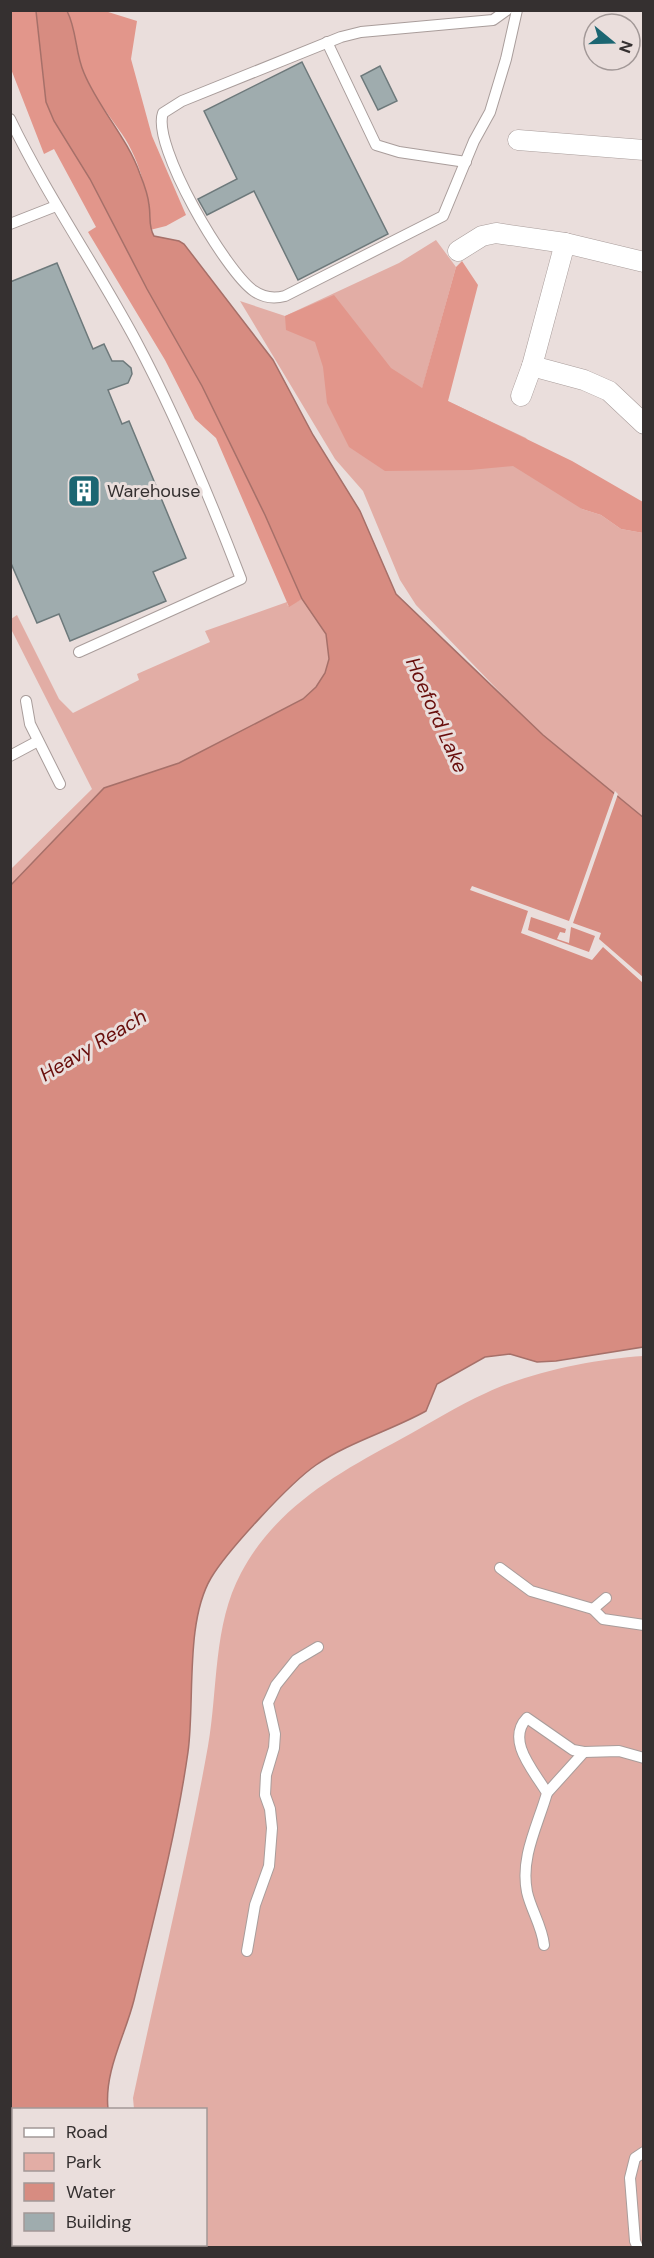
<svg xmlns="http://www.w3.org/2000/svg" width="654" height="2258" font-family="'DM Sans',sans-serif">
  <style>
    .green { fill: #e2ada5 }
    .forest { fill: #e2968b }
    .water { fill: #d78c81; stroke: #a67069; stroke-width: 1.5 }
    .pier { fill: #eadedc; fill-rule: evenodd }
    .building { fill: #9facae; stroke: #6d797b; stroke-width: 1.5 }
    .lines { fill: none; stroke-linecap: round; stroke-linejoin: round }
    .lane-casing { stroke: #a99d9b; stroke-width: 12 }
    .street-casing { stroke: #a99d9b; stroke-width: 21 }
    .lane { stroke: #fff; stroke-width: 10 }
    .street { stroke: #fff; stroke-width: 20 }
    .labels { text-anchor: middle; stroke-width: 6; stroke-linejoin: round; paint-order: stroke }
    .poi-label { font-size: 18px; fill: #353030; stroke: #eadedc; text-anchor: start }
    .water-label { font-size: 20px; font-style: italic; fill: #680d0b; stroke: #eadedc }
  </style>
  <rect width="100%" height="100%" fill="#eadedc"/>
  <g class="green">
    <path d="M36 11H67L150 230 154 236 179 241 184 244 273 360 313 435 360 511 396 594 519 712 416 605 400 580 363 491 335 459 240 301 285 316 399 263 436 240 456 267 422 389 526 438 582 509 601 515 621 529 643 533V927L11 1003V869L92 789 11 629V619L17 615 59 699 73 713 139 680 137 674 210 642 205 631 287 602 288 606 302 599 103 202 61 135Z"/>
    <path d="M643 1356V2247H152V2245L206 2244V2110L134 2109 133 2098C158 1981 187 1864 208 1746 218 1689 213 1625 241 1573 276 1507 338 1473 401 1439 429 1424 457 1406 486 1393 530 1372 595 1359 643 1356Z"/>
  </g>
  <g class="forest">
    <path d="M11 11H36L46 102 54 121 90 179 147 289 202 386 265 515 302 599 289 607 216 438 195 419 165 360 88 232 96 227 54 149 44 154 11 69Z"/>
    <path d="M67 11H105L137 21 131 59 152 136 186 215 166 226 150 230C149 197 141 162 122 134 108 114 93 95 83 72 75 52 77 30 67 11Z"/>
    <path d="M462 261 478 285 448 401 572 461 643 502V533L621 529 601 515 582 509 513 466 470 470 385 471 349 447 327 403 323 367 315 342 286 330 285 316 334 295 391 368 422 388 456 267Z"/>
  </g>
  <path class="water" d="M36 11H67C77 30 75 53 84 73 99 109 127 137 140 174 144 184 148 194 149 205 151 216 148 226 154 236L179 241 184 244 273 360 313 435 360 511 396 594 543 735 644 818 643 1347 556 1361 537 1362 510 1354 485 1357 437 1384 426 1411C390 1431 349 1442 316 1465 290 1483 227 1551 211 1578 185 1622 195 1701 188 1752 176 1836 154 1918 134 2000 125 2036 104 2071 108 2109L14 2110V2244H136V2247H11L10 886 104 788 179 763 303 699 316 687 325 673 329 659 326 634 302 599 265 515 202 386 147 289 90 179 54 121 46 102Z"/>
  <path class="pier" d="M615 791 618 794 573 923 601 933 599 939 643 977V983L603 947 592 960 521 933 528 911 470 890 472 886 569 921ZM531 917 566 929 565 933 560 932 557 939 569 943 571 927 595 936 589 952 528 930Z"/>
  <g class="building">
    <path d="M302 62 388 234 298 280 254 191 207 215 198 199 237 179 204 111Z"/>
    <path d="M380 66 397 101 378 110 361 76Z"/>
    <path d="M57 263 93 349 104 344 112 361H123L131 368 132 374 128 383 108 390 122 424 129 421 186 558 153 572 166 601 70 641 59 614 37 623 10 561V282Z"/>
  </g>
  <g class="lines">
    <defs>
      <g id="lane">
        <path d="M507 10 493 20 361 32 341 37 182 101 163 113C151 145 226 272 254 291 264 298 274 299 285 296L443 216 474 141 490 112 506 59 517 10"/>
        <path d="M327 42 376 145 399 152 466 162"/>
        <path d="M10 119C47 196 96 266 136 341 177 418 210 498 241 579L79 652"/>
        <path d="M10 224 56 206"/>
        <path d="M26 701 30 724 60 784"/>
        <path d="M10 756 38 741"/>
        <path d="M500 1568 531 1591 593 1609 603 1619 644 1625"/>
        <path d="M593 1609 606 1598"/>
        <path d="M547 1793 584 1752"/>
        <path d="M544 1945C542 1926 531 1910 527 1892 520 1857 538 1825 547 1793 535 1772 505 1741 527 1718L573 1750 584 1752 619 1751 644 1758"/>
        <path d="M247 1951 255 1905 269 1866 272 1828 270 1809 265 1795 266 1775 274 1748 275 1734 268 1703 276 1685 296 1660 318 1647"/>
        <path d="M638 2248 635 2241 630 2178 635 2158 644 2152"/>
      </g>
      <g id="street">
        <path d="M518 140 644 150"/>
        <path d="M458 251 482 236 496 233 565 243"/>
        <path d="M644 262 565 243 532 366 584 380 609 391 644 424"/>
        <path d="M521 396 532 366"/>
      </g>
    </defs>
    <use href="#lane" class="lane-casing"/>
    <use href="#street" class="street-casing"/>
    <use href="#lane" class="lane"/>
    <use href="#street" class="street"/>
  </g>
  <defs>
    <symbol id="building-square" viewBox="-11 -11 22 22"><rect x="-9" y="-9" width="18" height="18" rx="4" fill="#1c6672" stroke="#eadedc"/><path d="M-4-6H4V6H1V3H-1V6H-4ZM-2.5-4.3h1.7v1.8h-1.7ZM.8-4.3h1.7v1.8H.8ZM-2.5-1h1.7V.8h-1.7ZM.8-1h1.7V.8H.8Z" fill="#fff"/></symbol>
  </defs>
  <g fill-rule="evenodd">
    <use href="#building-square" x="65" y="472" width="38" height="38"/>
  </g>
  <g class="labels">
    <g class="poi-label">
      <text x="107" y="497">Warehouse</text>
    </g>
    <g class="water-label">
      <text transform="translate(437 715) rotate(66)" y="7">Hoeford Lake</text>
      <text transform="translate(93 1045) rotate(-31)" y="7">Heavy Reach</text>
    </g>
  </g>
  <rect width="654" height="2258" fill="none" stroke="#353030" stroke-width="24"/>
  <rect x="12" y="2108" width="195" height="138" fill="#eadedc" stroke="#a29897" stroke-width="1.5"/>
  <rect x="24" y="2128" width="30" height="9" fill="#ffffff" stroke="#a29897" stroke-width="1.5"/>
  <text x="66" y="2138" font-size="18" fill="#353030">Road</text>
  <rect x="24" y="2153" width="30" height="18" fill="#e2ada5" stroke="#a29897" stroke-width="1.5"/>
  <text x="66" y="2168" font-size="18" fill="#353030">Park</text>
  <rect x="24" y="2183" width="30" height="18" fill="#d78c81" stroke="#a29897" stroke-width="1.5"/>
  <text x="66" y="2198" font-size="18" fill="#353030">Water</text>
  <rect x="24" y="2213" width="30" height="18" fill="#9facae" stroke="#a29897" stroke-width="1.5"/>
  <text x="66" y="2228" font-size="18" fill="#353030">Building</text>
  <g transform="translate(612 42) rotate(109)"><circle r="28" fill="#eadedc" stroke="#a29897" stroke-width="1.5"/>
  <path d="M0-4.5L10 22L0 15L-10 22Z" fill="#1c6672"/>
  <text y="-9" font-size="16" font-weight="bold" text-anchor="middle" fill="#353030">N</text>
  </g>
</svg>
